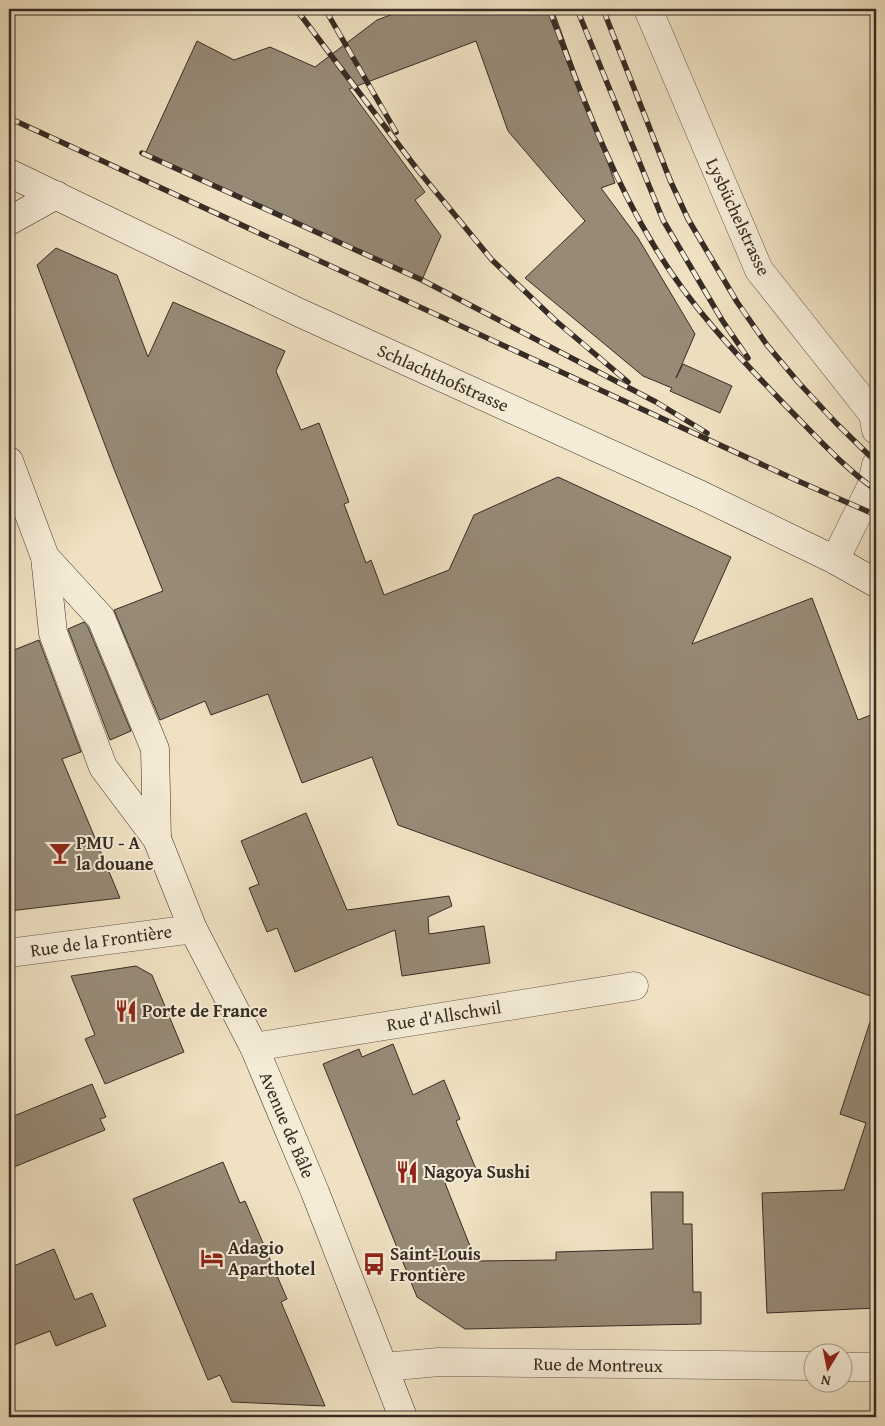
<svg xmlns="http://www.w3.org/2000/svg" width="885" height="1426" font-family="'Gentium Book Plus',serif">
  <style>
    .building { fill: #978a77; stroke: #372c25 }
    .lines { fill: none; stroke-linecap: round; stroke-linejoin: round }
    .street-casing { stroke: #65594c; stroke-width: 29 }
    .secondary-casing { stroke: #372c25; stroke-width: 29 }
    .street { stroke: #f5ecd7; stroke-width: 28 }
    .secondary { stroke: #f5ecd7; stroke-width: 28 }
    .rail-casing { stroke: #372c25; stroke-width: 5.5 }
    .rail { stroke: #f5ecd7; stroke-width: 4; stroke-dasharray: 11; stroke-linecap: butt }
    .labels { text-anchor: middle; stroke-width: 4; stroke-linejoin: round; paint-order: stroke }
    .street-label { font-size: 18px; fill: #372c25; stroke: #f5ecd7 }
    .poi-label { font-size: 18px; font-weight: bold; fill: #372c25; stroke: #f5ecd7; text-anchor: start }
  </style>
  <rect width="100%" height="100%" fill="#efe1c2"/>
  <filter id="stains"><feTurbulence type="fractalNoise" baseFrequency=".004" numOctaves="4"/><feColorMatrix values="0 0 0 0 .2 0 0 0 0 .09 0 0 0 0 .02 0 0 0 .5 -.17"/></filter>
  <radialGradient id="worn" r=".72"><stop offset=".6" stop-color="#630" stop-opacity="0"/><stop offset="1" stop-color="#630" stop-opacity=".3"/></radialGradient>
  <g class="building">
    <path d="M406 9H553L615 183 601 188 638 238 695 334 676 378 683 364 732 386 720 413 670 391 672 388 643 376 525 278 585 221 508 131 476 41 349 89 425 192 415 200 441 236 422 280 145 154 197 41 234 60 270 47 315 67 377 20Z"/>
    <path d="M56 248 117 275 148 357 173 302 285 351 276 371 301 430 319 423 349 502 344 504 366 563 371 560 384 595 449 570 474 515 558 477 731 557 692 644 812 598 858 720 876 713V998L398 825 372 757 302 783 268 694 211 715 205 701 160 720 114 610 163 591 114 469 37 265Z"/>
    <path d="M84 622 88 627 131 731 110 740 68 629Z"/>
    <path d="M39 640 81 752 62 759 120 898 9 911V652Z"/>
    <path d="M306 813 347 910 449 896 452 906 428 917 429 934 484 926 490 963 402 976 395 930 295 972 277 928 267 932 249 888 259 884 241 841Z"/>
    <path d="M136 966 152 975 184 1052 105 1084 85 1039 95 1035 71 976Z"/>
    <path d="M870 1022 876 1023V1308L767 1313 762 1193 844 1190 866 1123 840 1114Z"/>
    <path d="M393 1044 413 1095 444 1080 460 1119 456 1121 476 1169 445 1183 476 1261 556 1260V1252L653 1249 651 1192H683V1224H692L693 1292H701V1324L465 1329 417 1297 323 1064 359 1049 362 1057Z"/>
    <path d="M92 1084 106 1117 100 1119 105 1130 9 1169V1118Z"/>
    <path d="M223 1162 240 1203 245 1201 287 1299 281 1302 325 1406 232 1402 220 1375 208 1380 133 1199Z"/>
    <path d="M54 1249 75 1300 92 1293 106 1326 56 1346 50 1331 9 1347V1268Z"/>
  </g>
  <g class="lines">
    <defs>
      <g id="street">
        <path d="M648 9 759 270 873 414 876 430"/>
        <path d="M835 560 871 487 876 465"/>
        <path d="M9 953 193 929"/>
        <path d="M254 1047 634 986"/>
        <path d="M384 1367 439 1362 812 1366"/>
        <path d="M842 1367H876"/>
      </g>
      <g id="secondary">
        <path d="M9 173 300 313 701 495 835 560 876 583"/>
        <path d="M9 221 56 195"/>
        <path d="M9 461 45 557 53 633 103 767 157 839 193 929 254 1047 315 1192 403 1417"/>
        <path d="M45 557 101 618 155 749 157 839"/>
      </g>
    </defs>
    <use href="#street" class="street-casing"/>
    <use href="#secondary" class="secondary-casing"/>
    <use href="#street" class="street"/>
    <use href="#secondary" class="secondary"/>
    <defs>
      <g id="rail">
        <path d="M296 9 417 169 492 260 556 321 628 382"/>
        <path d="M325 9 396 132"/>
        <path d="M549 9C580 89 608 170 653 244 688 304 737 355 785 405 814 434 843 467 876 490"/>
        <path d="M577 9 663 220 722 320 748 358"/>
        <path d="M603 9 670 180 688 219 737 302 767 345 799 383 836 423 876 462"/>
        <path d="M9 118 798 481 876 515"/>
        <path d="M142 153 422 280 656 402 707 433"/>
      </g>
    </defs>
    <use href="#rail" class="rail-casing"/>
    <use href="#rail" class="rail"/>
  </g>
  <defs>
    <symbol id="bar-bare" viewBox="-9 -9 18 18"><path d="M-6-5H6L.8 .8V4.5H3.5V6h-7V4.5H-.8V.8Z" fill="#8f2418" stroke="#f5ecd7" stroke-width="2.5" paint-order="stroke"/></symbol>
    <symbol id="restaurant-bare" viewBox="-9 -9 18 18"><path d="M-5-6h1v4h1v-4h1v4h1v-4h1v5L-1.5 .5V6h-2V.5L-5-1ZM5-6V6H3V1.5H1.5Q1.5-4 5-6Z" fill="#8f2418" stroke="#f5ecd7" stroke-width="2.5" paint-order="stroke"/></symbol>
    <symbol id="hotel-bare" viewBox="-9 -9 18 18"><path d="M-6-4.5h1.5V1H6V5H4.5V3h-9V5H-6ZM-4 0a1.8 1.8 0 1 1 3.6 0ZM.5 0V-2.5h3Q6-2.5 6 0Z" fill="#8f2418" stroke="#f5ecd7" stroke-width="2.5" paint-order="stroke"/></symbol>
    <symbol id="bus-bare" viewBox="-9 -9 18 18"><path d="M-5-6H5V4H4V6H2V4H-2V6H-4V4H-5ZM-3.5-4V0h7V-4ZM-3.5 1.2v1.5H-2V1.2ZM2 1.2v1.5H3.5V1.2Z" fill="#8f2418" stroke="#f5ecd7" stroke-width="2.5" paint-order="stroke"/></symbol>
  </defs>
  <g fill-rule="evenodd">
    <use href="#bar-bare" x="44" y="837" width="32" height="32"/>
    <use href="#restaurant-bare" x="110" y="995" width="32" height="32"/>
    <use href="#restaurant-bare" x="391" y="1156" width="32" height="32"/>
    <use href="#hotel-bare" x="196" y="1242" width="32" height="32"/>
    <use href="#bus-bare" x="358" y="1248" width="32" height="32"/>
  </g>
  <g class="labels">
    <g class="street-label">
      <text transform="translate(738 217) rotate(65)" y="6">Lysbüchelstrasse</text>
      <text transform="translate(443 378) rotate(24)" y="6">Schlachthofstrasse</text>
      <text transform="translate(101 941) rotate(-8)" y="6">Rue de la Frontière</text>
      <text transform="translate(444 1016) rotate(-9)" y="6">Rue d'Allschwil</text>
      <text transform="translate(287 1125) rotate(67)" y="6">Avenue de Bâle</text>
      <text transform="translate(598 1365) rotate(1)" y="6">Rue de Montreux</text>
    </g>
    <g class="poi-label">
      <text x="76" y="849">PMU - A<tspan x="76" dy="21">la douane</tspan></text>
      <text x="142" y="1017">Porte de France</text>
      <text x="424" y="1178">Nagoya Sushi</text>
      <text x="228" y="1254">Adagio<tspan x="228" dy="21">Aparthotel</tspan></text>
      <text x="390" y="1260">Saint-Louis<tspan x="390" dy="21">Frontière</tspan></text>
    </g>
  </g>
  <rect width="885" height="1426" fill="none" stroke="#efe1c2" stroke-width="30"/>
  <rect x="10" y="10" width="865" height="1406" fill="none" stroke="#372c25" stroke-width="2.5"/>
  <rect x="15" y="15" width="855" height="1396" fill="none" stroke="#372c25"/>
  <g transform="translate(828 1368) rotate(190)"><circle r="24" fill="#f5ecd7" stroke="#a99f90"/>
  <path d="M0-4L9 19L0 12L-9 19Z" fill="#8f2418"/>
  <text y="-8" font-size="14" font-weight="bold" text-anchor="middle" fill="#372c25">N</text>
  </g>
  <rect width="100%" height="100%" filter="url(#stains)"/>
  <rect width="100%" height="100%" fill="url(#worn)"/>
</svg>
